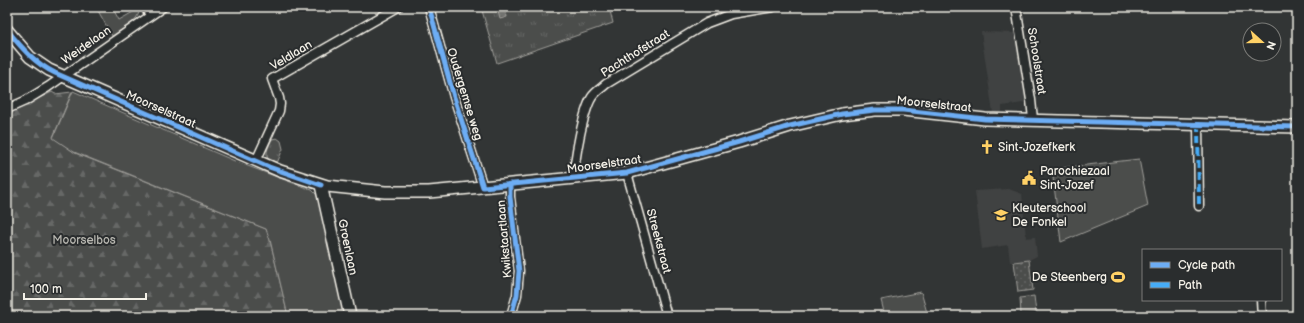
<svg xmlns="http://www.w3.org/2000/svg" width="1304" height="323" font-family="'Balsamiq Sans',sans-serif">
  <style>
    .built { fill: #404242 }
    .grass { fill: url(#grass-tufts); stroke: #a09f9a }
    .forest { fill: url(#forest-firs); stroke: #a09f9a }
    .park { fill: url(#park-dots); stroke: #a09f9a }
    .garden { fill: #4b4d4c; stroke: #a09f9a }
    .water { fill: url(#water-rules); stroke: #a6a5a0 }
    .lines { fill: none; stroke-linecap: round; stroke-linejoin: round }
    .street-casing { stroke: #f4f1e8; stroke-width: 11 }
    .secondary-casing { stroke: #f4f1e8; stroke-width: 14 }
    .street { stroke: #2a2d2e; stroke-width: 8 }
    .secondary { stroke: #2a2d2e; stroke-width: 11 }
    .quiet { stroke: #46acf6; stroke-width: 4; stroke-dasharray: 8 4; stroke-linecap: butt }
    .cycleway-casing { stroke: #2a2d2e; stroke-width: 8 }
    .cycleway { stroke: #6dadf4; stroke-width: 5 }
    .labels { text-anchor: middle; stroke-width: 4; stroke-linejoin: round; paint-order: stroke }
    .street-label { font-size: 12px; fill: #f4f1e8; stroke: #2a2d2e }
    .poi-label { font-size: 12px; fill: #f4f1e8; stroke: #2a2d2e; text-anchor: start }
    .park-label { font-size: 12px; fill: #b9b8b1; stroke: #2a2d2e }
  </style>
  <defs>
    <pattern id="grass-tufts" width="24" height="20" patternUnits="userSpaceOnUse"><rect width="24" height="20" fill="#4b4d4c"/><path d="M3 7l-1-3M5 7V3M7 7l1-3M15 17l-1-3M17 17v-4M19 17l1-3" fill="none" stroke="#666766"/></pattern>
    <pattern id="forest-firs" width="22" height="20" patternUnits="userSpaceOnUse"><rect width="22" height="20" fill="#4b4d4c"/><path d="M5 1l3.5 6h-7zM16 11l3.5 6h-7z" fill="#666766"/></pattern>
    <pattern id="park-dots" width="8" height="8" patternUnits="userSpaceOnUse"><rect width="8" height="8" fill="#4b4d4c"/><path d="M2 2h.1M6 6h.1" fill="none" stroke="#666766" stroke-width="1.8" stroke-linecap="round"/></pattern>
    <pattern id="water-rules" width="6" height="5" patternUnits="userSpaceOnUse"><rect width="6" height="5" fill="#727370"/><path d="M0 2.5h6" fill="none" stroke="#5e5e5b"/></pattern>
  </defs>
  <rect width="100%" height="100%" fill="#323535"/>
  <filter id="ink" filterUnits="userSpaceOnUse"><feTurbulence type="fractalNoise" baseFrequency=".025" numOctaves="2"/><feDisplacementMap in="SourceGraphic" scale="8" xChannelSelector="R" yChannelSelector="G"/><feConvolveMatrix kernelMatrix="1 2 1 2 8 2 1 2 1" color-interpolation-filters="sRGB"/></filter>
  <g filter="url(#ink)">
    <g class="built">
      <path d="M981 32 1017 33 1029 102 1002 106V112L993 113Z"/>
      <path d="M1009 189 1022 194 1026 238 1035 237 1037 256 1029 260 1010 262 1008 245 982 249 975 191Z"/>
    </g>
    <g class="grass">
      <path d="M481 7H609L613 23 497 63Z"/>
      <path d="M277 138 281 141 283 149 277 163 268 159C265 152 269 146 272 139Z"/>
    </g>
    <path class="forest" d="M52 92 55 94 72 92 53 137 75 153 266 229 270 240 288 316H7V113Z"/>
    <path class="park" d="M1029 260 1033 290 1018 292 1014 262Z"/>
    <g class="garden">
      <path d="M96 7H112L119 20 133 12 130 7H139C142 20 122 29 112 36Z"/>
      <path d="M73 91 237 162 312 190 316 194 319 201 344 316H288L270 240 266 229 74 152 53 138Z"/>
      <path d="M1139 159 1148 206 1061 242 1052 169Z"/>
      <path d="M921 292 928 316H885L881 300Z"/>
      <path d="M1034 296 1036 313 1021 315 1020 298Z"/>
    </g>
    <path class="water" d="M505 7 507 17 500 19 497 8Z"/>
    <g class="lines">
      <defs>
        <g id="street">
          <path d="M145 7 150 15"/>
          <path d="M429 7 454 97 483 187"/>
          <path d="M1016 7 1031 100 1033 119"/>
          <path d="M7 109 25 101 48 87 163 7"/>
          <path d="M1198 124 1199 206"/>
          <path d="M256 161 279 111 280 104 279 98 272 79 398 7"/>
          <path d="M627 173 667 316"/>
          <path d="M574 179C574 161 583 111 592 97 596 91 602 88 606 84L707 23 731 14 773 7"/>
          <path d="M510 184V197L519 271 517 295 511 316"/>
          <path d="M1261 300 1262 316"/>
        </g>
        <g id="secondary">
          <path d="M7 30 30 57 49 70 280 171 327 186 385 192H429L627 173 739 142 790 126 842 114 875 110H903L985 119 1297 127"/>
          <path d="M321 185 350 316"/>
        </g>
      </defs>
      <use href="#street" class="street-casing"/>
      <use href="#secondary" class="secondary-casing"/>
      <use href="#street" class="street"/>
      <use href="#secondary" class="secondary"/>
      <path class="quiet" d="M1198 124 1199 206"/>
      <defs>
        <g id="cycleway">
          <path d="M429 7 454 97 483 187 627 173 739 142 790 126 842 114 875 110H903L985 119 1297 127"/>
          <path d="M7 30C21 47 34 63 55 73L269 167 321 185"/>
          <path d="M510 184V197L519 271 517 295 511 316"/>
        </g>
      </defs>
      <use href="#cycleway" class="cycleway-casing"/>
      <use href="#cycleway" class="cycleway"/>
    </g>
  </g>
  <defs>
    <symbol id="church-bare" viewBox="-9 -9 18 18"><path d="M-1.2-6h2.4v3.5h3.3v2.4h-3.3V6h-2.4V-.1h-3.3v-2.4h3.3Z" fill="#ffd166" stroke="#2a2d2e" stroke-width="2.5" paint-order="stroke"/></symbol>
    <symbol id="civic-bare" viewBox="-9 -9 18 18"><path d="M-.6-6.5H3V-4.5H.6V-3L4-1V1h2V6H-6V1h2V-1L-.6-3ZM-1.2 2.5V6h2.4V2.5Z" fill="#ffd166" stroke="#2a2d2e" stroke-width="2.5" paint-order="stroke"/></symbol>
    <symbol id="school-bare" viewBox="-9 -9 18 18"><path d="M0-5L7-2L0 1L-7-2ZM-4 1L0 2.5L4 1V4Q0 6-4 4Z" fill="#ffd166" stroke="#2a2d2e" stroke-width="2.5" paint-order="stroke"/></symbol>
    <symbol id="stadium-bare" viewBox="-9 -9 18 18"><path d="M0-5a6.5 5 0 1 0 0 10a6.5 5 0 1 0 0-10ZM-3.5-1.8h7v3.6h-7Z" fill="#ffd166" stroke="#2a2d2e" stroke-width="2.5" paint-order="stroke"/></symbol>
  </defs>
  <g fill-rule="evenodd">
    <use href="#church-bare" x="977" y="137" width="20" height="20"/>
    <use href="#civic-bare" x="1019" y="168" width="20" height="20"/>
    <use href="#school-bare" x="991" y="205" width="20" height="20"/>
    <use href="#stadium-bare" x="1108" y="267" width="20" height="20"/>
  </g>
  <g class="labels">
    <g class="street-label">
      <text transform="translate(86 45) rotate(-35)" y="4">Weidelaan</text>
      <text transform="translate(635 53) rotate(-32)" y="4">Pachthofstraat</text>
      <text transform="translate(291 55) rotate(-31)" y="4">Veldlaan</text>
      <text transform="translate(1037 61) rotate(81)" y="4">Schoolstraat</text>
      <text transform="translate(465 94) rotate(73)" y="4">Oudergemse weg</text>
      <text transform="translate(934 104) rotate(6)" y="4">Moorselstraat</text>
      <text transform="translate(161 109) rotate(24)" y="4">Moorselstraat</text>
      <text transform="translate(604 164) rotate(-8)" y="4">Moorselstraat</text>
      <text transform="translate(504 239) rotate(-95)" y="4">Kwikstaartlaan</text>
      <text transform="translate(659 241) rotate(75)" y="4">Streekstraat</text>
      <text transform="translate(348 247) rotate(78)" y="4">Groenlaan</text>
    </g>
    <g class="poi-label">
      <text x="998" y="151">Sint-Jozefkerk</text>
      <text x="1040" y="175">Parochiezaal<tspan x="1040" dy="14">Sint-Jozef</tspan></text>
      <text x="1012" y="212">Kleuterschool<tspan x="1012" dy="14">De Fonkel</tspan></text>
      <text x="1107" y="281" text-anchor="end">De Steenberg</text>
    </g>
    <g class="park-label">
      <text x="84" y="244">Moorselbos</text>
    </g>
  </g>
  <rect width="1304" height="323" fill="none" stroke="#2a2d2e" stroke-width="24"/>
  <rect x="12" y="12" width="1280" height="299" fill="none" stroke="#f4f1e8" stroke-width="1.5" filter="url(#ink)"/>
  <rect x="1142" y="249" width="140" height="52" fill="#2a2d2e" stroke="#7b7b78"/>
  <rect x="1150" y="262" width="20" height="6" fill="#6dadf4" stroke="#7b7b78"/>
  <text x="1178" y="269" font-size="12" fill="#f4f1e8">Cycle path</text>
  <rect x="1150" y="282" width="20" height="6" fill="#46acf6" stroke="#7b7b78"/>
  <text x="1178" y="289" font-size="12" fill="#f4f1e8">Path</text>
  <g transform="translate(1262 42) rotate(111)"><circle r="19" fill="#2a2d2e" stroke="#7b7b78"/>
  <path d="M0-3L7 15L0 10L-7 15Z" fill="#ffd166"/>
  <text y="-6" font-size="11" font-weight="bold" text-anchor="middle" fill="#f4f1e8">N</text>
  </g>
  <path d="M24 293v6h122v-6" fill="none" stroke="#f4f1e8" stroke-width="2"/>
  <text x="30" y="293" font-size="12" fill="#f4f1e8" stroke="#2a2d2e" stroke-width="3" paint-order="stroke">100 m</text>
</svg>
